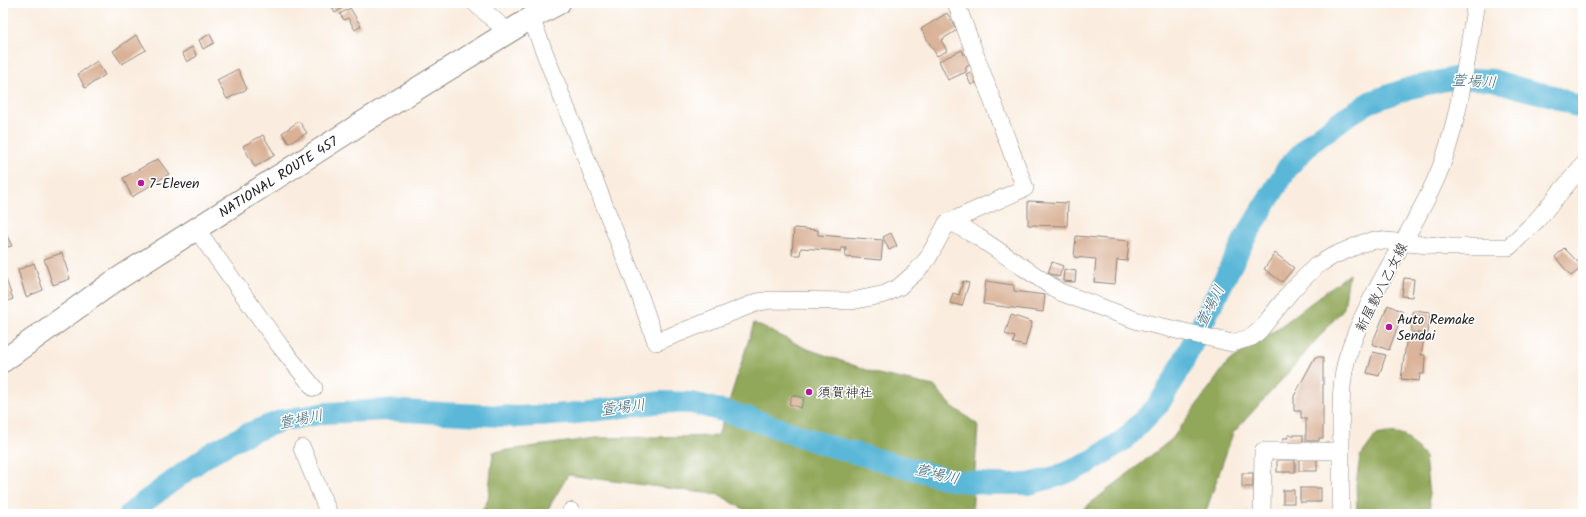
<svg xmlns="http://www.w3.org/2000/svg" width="1586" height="517" font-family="Kalam,'Klee One',sans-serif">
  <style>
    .forest { fill: #91a85a; stroke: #56623b }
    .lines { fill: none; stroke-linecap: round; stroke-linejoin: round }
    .river { stroke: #5ab7d8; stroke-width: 22 }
    .building { fill: #d9b195 }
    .minor-casing { stroke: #8b847e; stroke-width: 18 }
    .highway-casing { stroke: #8b847e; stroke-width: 24 }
    .minor { stroke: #fff; stroke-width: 17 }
    .highway { stroke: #fff; stroke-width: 22 }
    .poi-dot { fill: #b5179e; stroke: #fff; stroke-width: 1.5 }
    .labels { text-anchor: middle; stroke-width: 3; stroke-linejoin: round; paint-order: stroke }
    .street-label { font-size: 14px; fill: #1c1c1c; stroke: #fff }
    .poi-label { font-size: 14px; fill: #1c1c1c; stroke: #fff; text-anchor: start }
    .water-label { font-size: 15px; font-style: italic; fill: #386271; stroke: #fff }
  </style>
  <rect width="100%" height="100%" fill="#fff"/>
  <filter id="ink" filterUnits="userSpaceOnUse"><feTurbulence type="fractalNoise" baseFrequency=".025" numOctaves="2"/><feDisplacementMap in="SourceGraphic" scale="8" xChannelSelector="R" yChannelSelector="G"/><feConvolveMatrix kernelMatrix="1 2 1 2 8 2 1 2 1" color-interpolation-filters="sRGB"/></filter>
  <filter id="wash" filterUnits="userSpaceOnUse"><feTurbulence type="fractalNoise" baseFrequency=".012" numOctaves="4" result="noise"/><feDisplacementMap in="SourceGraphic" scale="16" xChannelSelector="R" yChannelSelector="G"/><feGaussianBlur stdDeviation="0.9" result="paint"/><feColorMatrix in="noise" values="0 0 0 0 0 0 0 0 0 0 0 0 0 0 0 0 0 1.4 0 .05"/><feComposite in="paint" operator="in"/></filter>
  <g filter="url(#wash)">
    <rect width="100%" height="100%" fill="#faeddf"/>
    <g class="forest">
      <path d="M1349 274 1344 308 1278 384 1233 433 1205 514H1077L1172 439 1228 362 1277 329Z"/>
      <path d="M754 323 805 348 878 374 934 386 952 406 978 425 972 514H751L720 495 568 475 545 514H480L488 500 493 452 596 438 718 436Z"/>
      <path d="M1387 433 1404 435 1425 457 1431 514H1357L1356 484 1360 457 1376 435Z"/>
    </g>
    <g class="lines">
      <path class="river" d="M130 514 140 505 211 453 247 434 283 420 326 413 385 410 520 417 568 414 662 402 692 403 746 417 826 445 952 480 989 484H1029L1058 476 1087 464 1125 439 1158 405 1176 376 1245 238 1288 167 1311 143 1344 118 1370 102 1410 88 1454 78 1493 80 1526 90 1553 96 1583 109"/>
    </g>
    <g id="blocks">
      <g class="building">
        <path d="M330 3H349L335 13Z"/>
        <path d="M350 8 361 26 355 30 348 18 344 20 340 14Z"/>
        <path d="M947 13 957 30 941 40 947 51 937 56 921 29Z"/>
        <path d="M210 34 214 43 203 49 199 40Z"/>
        <path d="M136 35 146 50 122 64 113 51Z"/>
        <path d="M192 47 197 56 187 62 182 53Z"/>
        <path d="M962 50 964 55 971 52 976 62 966 67V72L948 80 939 61Z"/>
        <path d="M97 61 105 75 85 88 78 74Z"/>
        <path d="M238 69 247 89 227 99 217 80Z"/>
        <path d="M978 69 983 79 971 85 966 74Z"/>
        <path d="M299 121 307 133 289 143 282 133Z"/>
        <path d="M263 135 275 155 255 167 243 146Z"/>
        <path d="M158 159 169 174 132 197 123 178Z"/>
        <path d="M1028 201 1068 203 1067 226 1028 225Z"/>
        <path d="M794 228 818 230V235L883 240 881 260 845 257 846 248H841V251L801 248 800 255H792Z"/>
        <path d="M891 233 897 246 889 250 883 237Z"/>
        <path d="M6 234 12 246 3 248V235Z"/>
        <path d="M1076 236 1129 241 1127 261 1117 260 1115 284 1094 282 1096 259 1074 257Z"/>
        <path d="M1564 248 1583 267 1571 276 1555 257Z"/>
        <path d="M62 253 70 279 53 285 44 259Z"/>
        <path d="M1275 253 1294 268 1282 282 1264 269Z"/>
        <path d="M1052 262 1063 266 1059 277 1048 273Z"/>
        <path d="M34 263 43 290 26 297 18 270Z"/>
        <path d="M1064 269 1076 271 1075 282 1063 281Z"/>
        <path d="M4 274 13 299 3 303V275Z"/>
        <path d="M1404 278 1414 279 1412 297 1402 296Z"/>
        <path d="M963 281 969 283 962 306 950 303 953 293 959 295Z"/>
        <path d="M986 281 1014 285V291L1045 295 1043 312 983 304Z"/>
        <path d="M1388 305 1403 312 1389 350 1372 344Z"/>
        <path d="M1414 311 1430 313 1428 334 1411 332Z"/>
        <path d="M1011 315 1032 322 1025 346 1013 343 1015 337 1005 334Z"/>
        <path d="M1407 336 1424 339 1421 355H1425L1424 374H1420L1419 381 1401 379Z"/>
        <path d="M1373 352 1386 355 1379 376 1367 373Z"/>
        <path d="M1315 357H1323V438H1319V441H1306V418H1301V411H1294V396Z"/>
        <path d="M792 395 804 398 801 408 789 404Z"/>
        <path d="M1288 435H1303V446H1283V438H1288Z"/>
        <rect x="1299" y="459" width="18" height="12"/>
        <rect x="1277" y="460" width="18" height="12"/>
        <rect x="1242" y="473" width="11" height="14"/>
        <rect x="1300" y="488" width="21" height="14"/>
        <rect x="1283" y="490" width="11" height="13"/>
        <rect x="1229" y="512" width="19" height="2"/>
      </g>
    </g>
  </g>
  <g filter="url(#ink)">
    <use href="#blocks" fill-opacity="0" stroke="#8b847e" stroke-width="1"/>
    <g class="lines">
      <defs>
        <g id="minor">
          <path d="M475 3 508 32"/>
          <path d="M531 18 640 296 656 342 758 302 771 300 852 301 885 294 899 287 916 272 928 258 947 223 1025 188 956 3"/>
          <path d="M947 223 957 225 978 237 1060 292 1138 321 1232 343 1252 337 1260 330 1292 290 1316 266 1333 256 1363 243 1375 240 1450 247H1509L1537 220 1583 165"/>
          <path d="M197 230 280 346 314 388"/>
          <path d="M302 448 329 514"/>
          <path d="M570 514 571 511"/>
          <path d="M1262 514 1263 451H1341"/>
          <path d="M1341 514C1341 488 1341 462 1341 435 1341 410 1340 383 1347 358 1367 293 1409 240 1436 179 1459 128 1466 59 1476 3"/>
        </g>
        <g id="highway">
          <path id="s1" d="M3 361 113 282 365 121 531 18 559 3"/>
        </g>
      </defs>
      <use href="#minor" class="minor-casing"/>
      <use href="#highway" class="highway-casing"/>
      <use href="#minor" class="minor"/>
      <use href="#highway" class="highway"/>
    </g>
  </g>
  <g class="poi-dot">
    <circle cx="141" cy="183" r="4"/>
    <circle cx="1389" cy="327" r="4"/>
    <circle cx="809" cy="392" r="4"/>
  </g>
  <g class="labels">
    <g class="street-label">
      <text dy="5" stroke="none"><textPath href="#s1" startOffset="331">NATIONAL ROUTE 457</textPath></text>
      <text transform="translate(1381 287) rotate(-63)" y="5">新屋敷八乙女線</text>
    </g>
    <g class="poi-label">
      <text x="149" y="188">7-Eleven</text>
      <text x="1397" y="324">Auto Remake<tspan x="1397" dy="16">Sendai</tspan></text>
      <text x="817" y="397">須賀神社</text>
    </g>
    <g class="water-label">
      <text transform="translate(1474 81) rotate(3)" y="5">萱場川</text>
      <text transform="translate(1210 306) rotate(-63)" y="5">萱場川</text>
      <text transform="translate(623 407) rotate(-7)" y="5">萱場川</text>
      <text transform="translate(301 419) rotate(-11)" y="5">萱場川</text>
      <text transform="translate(937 474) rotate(13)" y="5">萱場川</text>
    </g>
  </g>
  <rect width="1586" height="517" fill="none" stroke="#fff" stroke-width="16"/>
</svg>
